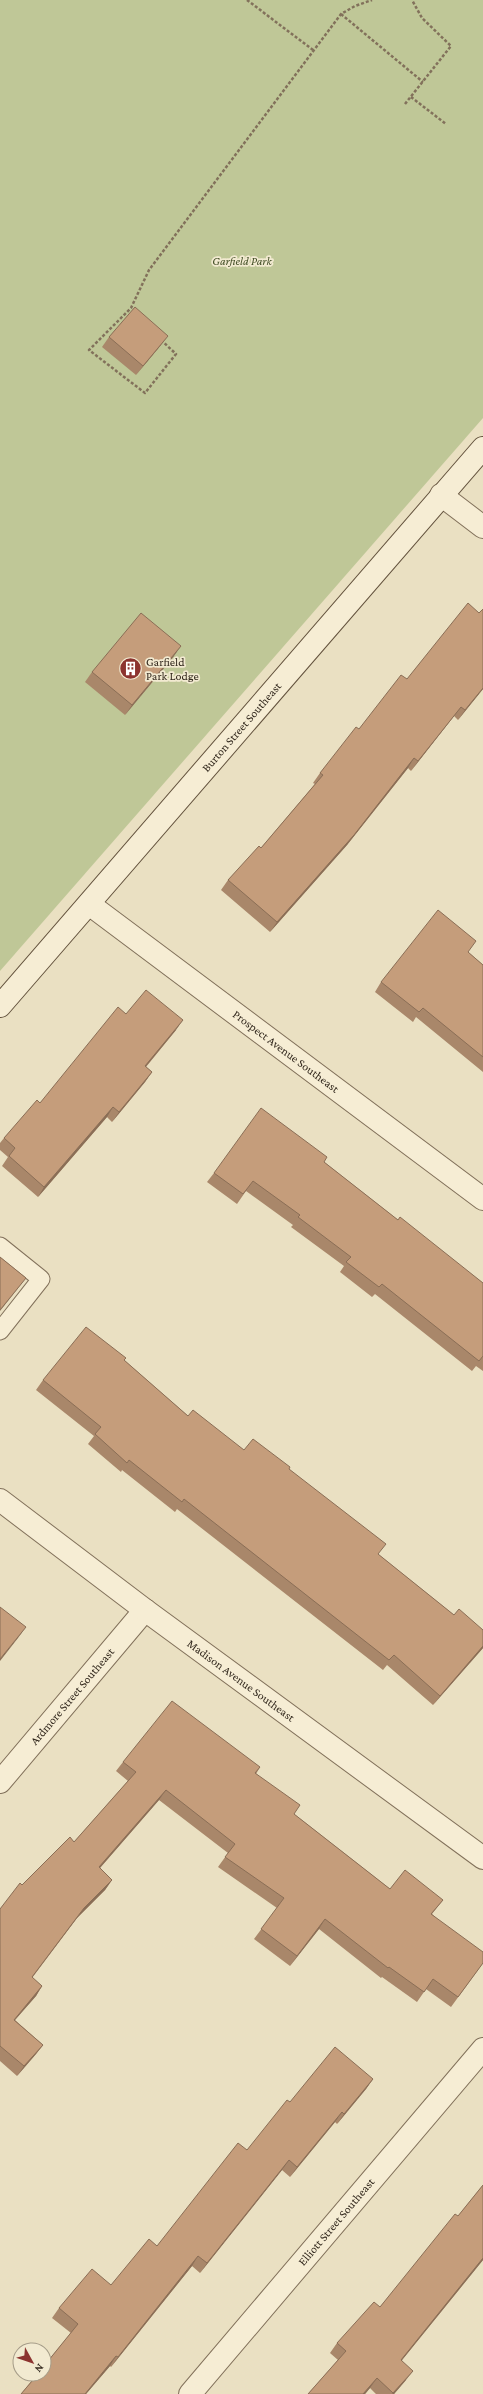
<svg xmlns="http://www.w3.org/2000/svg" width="483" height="2394" font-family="'Crimson Pro',serif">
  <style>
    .green { fill: #bfc797 }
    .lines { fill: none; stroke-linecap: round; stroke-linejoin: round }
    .service-casing { stroke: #82715b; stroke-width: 19 }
    .minor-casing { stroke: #82715b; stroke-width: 24 }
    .tertiary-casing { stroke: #82715b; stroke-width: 24 }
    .secondary-casing { stroke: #64533e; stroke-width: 24 }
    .path { stroke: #82715b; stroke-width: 2.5; stroke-dasharray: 3 2; stroke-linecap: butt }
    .service { stroke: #f6edd4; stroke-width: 17 }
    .minor { stroke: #f6edd4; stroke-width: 22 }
    .tertiary { stroke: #f6edd4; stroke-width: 22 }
    .secondary { stroke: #f6edd4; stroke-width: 22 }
    .wall { fill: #a9876a }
    .shaded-wall { fill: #8a6e56 }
    .building { fill: #c59d7b; stroke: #8a6e56 }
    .labels { text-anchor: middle; stroke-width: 3.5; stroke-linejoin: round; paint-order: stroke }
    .park-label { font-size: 12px; font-style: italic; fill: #424e26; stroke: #f2ead1 }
    .poi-label { font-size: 12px; fill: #33291e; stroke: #f2ead1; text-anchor: start }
    .street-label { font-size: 12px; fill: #33291e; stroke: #f2ead1 }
  </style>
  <rect width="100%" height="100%" fill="#eae0c2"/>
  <path class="green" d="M0 0H483V418L0 971Z"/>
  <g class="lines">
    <defs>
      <path id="service" d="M0 1246 41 1279 0 1331"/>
      <g id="minor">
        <path d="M441 495 483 527"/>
        <path id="s1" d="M89 904 483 1199"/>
        <path id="s2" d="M0 1782 145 1610"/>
        <path id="s3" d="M190 2394 483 2049"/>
      </g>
      <g id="tertiary">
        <path id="s4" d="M0 1500 145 1610 483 1858"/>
      </g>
      <g id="secondary">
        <path id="s5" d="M0 1006 483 448"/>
      </g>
    </defs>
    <use href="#service" class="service-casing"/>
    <use href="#minor" class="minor-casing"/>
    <use href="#tertiary" class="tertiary-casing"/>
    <use href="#secondary" class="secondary-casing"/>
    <g class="path">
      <path d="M247 0 313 50"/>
      <path d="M341 14 423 82"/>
      <path d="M411 97 446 124"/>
      <path d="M405 104 451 46 422 18 412 0"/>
      <path d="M161 340 176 354 145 393 89 350 131 308 149 270 341 14 355 6 372 0"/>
    </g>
    <use href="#service" class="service"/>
    <use href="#minor" class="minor"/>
    <use href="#tertiary" class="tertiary"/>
    <use href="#secondary" class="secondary"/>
  </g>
  <g class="wall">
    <path d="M109 337 161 345 136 375 102 347Z"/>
    <path d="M483 609V689L458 720 454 716 411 771 408 768 347 845 270 932 221 890 228 880 261 848 315 784 313 783 320 773 359 729 407 679Z"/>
    <path d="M174 656 125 715 85 682 92 672Z"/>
    <path d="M468 952 483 965V1072L416 1017 413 1022 375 992 381 982Z"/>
    <path d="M126 1014 176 1030 146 1067 152 1072 145 1082 112 1122 107 1117 38 1197 2 1166 8 1157 0 1150V1143L4 1138 40 1103Z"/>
    <path d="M324 1162 398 1220 483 1283V1371L476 1366 472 1371 375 1294 372 1297 340 1272 344 1266 291 1227 293 1225 246 1191 237 1204 207 1182 214 1173Z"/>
    <path d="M124 1360 188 1416 244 1450 289 1469 379 1555 454 1615 483 1630V1648L433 1705 387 1665 383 1670 177 1509 175 1512 122 1470 121 1472 88 1444 94 1436 36 1390 43 1380Z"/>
    <path d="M123 1762 260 1767 256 1774 294 1814 390 1889 443 1900 432 1914 483 1963 451 2007 426 1989 417 2002 382 1977 381 1978 319 1929 290 1966 254 1939 277 1908 218 1867 228 1853 159 1800 100 1868 112 1880 105 1890 77 1918 32 1978 42 1986 36 1996 15 2020 43 2045 36 2054 17 2076 0 2061V1909L22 1885 74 1842 128 1781 116 1771Z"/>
    <path d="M373 2079 366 2089 337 2124 335 2122 290 2177 282 2170 200 2273 192 2266 111 2367 110 2366 86 2394H21L71 2333 52 2318 59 2308 111 2285 157 2246 247 2150 290 2102Z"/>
    <path d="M483 2185V2260L402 2360 406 2380 394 2394H376L370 2388 365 2394H308L338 2360 330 2353 337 2343 380 2307 458 2216Z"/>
  </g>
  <g class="shaded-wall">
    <path d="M168 336 161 345 136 375 143 366Z"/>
    <path d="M181 646 174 656 125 715 132 705Z"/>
    <path d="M483 688V689L458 720 465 710Z"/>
    <path d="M461 707 454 716 411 771 418 761Z"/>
    <path d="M414 758 408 768 347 845 270 932 277 922Z"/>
    <path d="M183 1020 176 1030 138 1076 145 1066Z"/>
    <path d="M152 1072 145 1082 112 1122 119 1112Z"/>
    <path d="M113 1107 107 1117 38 1197 44 1187Z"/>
    <path d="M26 1278 19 1287 0 1311V1310Z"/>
    <path d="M26 1627 18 1638 0 1661V1659Z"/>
    <path d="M483 1646V1648L433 1705 440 1696Z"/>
    <path d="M166 1790 159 1800 92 1877 99 1867Z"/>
    <path d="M112 1880 105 1890 77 1918 25 1987 84 1908Z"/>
    <path d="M325 1919 319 1929 290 1966 297 1956Z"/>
    <path d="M42 1986 36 1996 7 2029 14 2020Z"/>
    <path d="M43 2045 36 2054 17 2076 24 2066Z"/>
    <path d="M373 2079 366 2089 337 2124 344 2114Z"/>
    <path d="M342 2112 335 2122 290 2177 297 2167Z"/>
    <path d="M289 2160 282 2170 200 2273 207 2263Z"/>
    <path d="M198 2256 192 2266 111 2367 118 2357Z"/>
    <path d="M483 2258V2260L394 2370 401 2360Z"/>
    <path d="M116 2356 110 2366 86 2394H85Z"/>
    <path d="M413 2371 406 2380 394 2394H392Z"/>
    <path d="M377 2378 370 2388 365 2394H363Z"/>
  </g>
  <g class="building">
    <path d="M135 307 168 336 143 366 109 337Z"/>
    <path d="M468 603 479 613 483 609V688L465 710 461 707 418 761 414 758 354 835 277 922 228 880 259 846 261 848 323 775 320 773 356 727 359 729 401 675 407 679Z"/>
    <path d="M141 613 181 646 132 705 92 672Z"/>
    <path d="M438 910 476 941 468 952 483 965V1057L423 1008 419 1012 381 982Z"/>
    <path d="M146 990 183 1020 145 1066 152 1072 119 1112 113 1107 44 1187 9 1156 15 1148 4 1138 37 1100 40 1103 118 1007 126 1014Z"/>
    <path d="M261 1108 327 1157 324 1162 398 1220 400 1217 483 1283V1356L479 1361 382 1284 379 1287 346 1262 351 1257 298 1217 300 1215 253 1181 243 1194 214 1173Z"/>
    <path d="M0 1257 26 1278 0 1310Z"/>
    <path d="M86 1327 126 1358 124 1360 188 1416 193 1410 244 1450 253 1439 290 1467 289 1469 386 1544 378 1554 454 1615 459 1609 483 1630V1646L440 1696 394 1655 389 1660 184 1499 182 1502 129 1460 127 1463 95 1434 101 1427 43 1380Z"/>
    <path d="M0 1607 26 1627 0 1659Z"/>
    <path d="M172 1701 260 1767 255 1773 300 1805 294 1814 390 1889 405 1870 443 1900 431 1914 483 1952V1963L458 1997 433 1979 424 1992 389 1967 388 1968 325 1919 297 1956 261 1929 284 1898 225 1857 235 1844 166 1790 99 1867 112 1880 84 1908 32 1977 42 1986 14 2020 43 2045 24 2066 0 2046V1909L20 1883 22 1885 70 1837 74 1842 136 1772 123 1762Z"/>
    <path d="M335 2047 373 2079 344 2114 342 2112 297 2167 289 2160 207 2263 198 2256 118 2357 116 2356 85 2394H21L38 2374H44V2366L78 2324 59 2308 92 2269 111 2285 149 2239 157 2246 238 2143 247 2150 287 2100 290 2102Z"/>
    <path d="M483 2185V2258L401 2360 413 2371 393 2393 377 2378 363 2394H308L346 2351 337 2343 374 2302 380 2307 455 2214 458 2216Z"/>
  </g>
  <defs>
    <symbol id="building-disc" viewBox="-11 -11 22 22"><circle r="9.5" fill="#8c332f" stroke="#f2ead1"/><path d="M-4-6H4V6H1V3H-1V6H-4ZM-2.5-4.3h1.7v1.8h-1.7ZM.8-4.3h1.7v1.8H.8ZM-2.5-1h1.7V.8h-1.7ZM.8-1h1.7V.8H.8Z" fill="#fff"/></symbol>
  </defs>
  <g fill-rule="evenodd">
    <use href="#building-disc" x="118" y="656" width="25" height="25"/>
  </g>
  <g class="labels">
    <g class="park-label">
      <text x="242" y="265">Garfield Park</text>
    </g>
    <g class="poi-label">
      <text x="146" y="666">Garfield<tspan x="146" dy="14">Park Lodge</tspan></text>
    </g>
    <g class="street-label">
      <text dy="4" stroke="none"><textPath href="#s5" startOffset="369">Burton Street Southeast</textPath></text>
      <text dy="4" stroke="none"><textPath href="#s1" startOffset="246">Prospect Avenue Southeast</textPath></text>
      <text dy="4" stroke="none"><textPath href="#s4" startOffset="301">Madison Avenue Southeast</textPath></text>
      <text dy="4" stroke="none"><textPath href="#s2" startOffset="112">Ardmore Street Southeast</textPath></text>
      <text dy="4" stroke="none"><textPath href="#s3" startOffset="226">Elliott Street Southeast</textPath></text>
    </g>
  </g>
  <g transform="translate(32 2362) rotate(130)"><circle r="19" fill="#f2ead1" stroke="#a69d89"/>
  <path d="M0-3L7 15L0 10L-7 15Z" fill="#8c332f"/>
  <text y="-6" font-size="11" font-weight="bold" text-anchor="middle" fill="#33291e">N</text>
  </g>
</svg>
